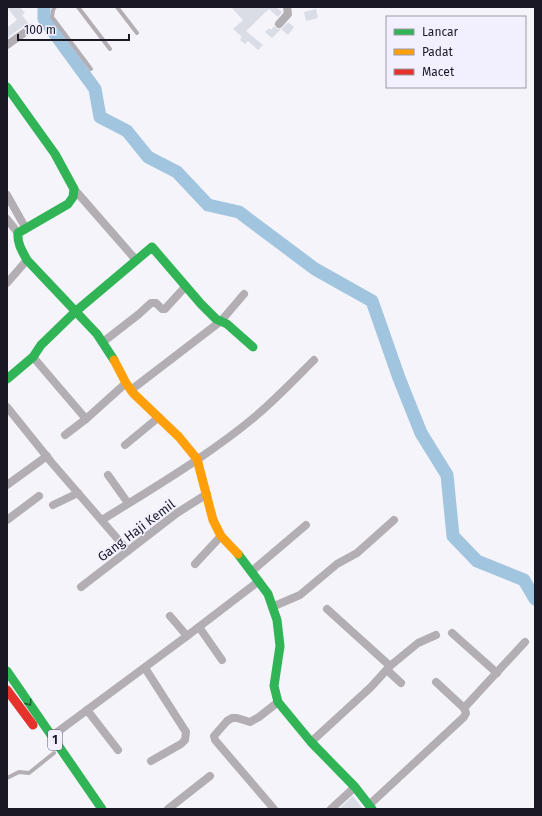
<svg xmlns="http://www.w3.org/2000/svg" width="542" height="816" font-family="'Fira Sans',sans-serif">
  <style>
    .lines { fill: none; stroke-linecap: round; stroke-linejoin: round }
    .river { stroke: #a1c5df; stroke-width: 13 }
    .building { fill: #dadce6 }
    .lane { stroke: #b2aeb4; stroke-width: 4 }
    .street { stroke: #b2aeb4; stroke-width: 8 }
    .fast { stroke: #30b455; stroke-width: 9 }
    .slow { stroke: #ff9f0a; stroke-width: 9 }
    .jam { stroke: #e5322d; stroke-width: 9 }
    .oneway { stroke: #235e3a }
    .labels { text-anchor: middle; stroke-width: 3; stroke-linejoin: round; paint-order: stroke }
    .shield { fill: #f2f0fe; stroke: #5a5965; stroke-width: 1 }
    .shield-label { font-size: 12px; font-weight: bold; fill: #191824 }
    .street-label { font-size: 13px; fill: #191824; stroke: #f2f0fe }
  </style>
  <rect width="100%" height="100%" fill="#f4f4fa"/>
  <g class="lines">
    <path class="river" d="M44 7V19L95 89 100 117 127 131 148 157 177 172 208 205 239 212 315 269 372 301 399 378 421 433 447 475 453 536 477 561 524 580 535 599"/>
  </g>
  <g class="building">
    <path d="M7 7H20L25 13 22 15 28 23 7 38V28L17 20Z"/>
    <path d="M231 7H276L282 12 278 17 269 9 246 31 263 45 258 50 248 41 245 44 240 40 242 37 233 29 243 20Z"/>
    <path d="M316 9 318 18 306 21 304 12Z"/>
    <path d="M288 22 294 27 288 35 281 29 272 38 265 32 269 28 271 30 274 26 277 29H281Z"/>
    <path d="M353 796 363 809H339Z"/>
  </g>
  <g class="lines">
    <g class="lane">
      <path d="M55 7 53 10 52 17 91 69"/>
      <path d="M78 7 110 49"/>
      <path d="M117 7 137 33"/>
      <path d="M7 778 19 772 29 773 54 753"/>
    </g>
    <g class="street">
      <path d="M279 24 288 14 287 7"/>
      <path d="M7 45 31 28"/>
      <path d="M74 189 136 260"/>
      <path d="M7 195 25 227"/>
      <path d="M7 219 18 233"/>
      <path d="M7 283 27 260"/>
      <path d="M103 342 139 314 151 303H156L162 309H165L185 287"/>
      <path d="M33 357 86 419"/>
      <path d="M131 390 221 321 244 294"/>
      <path d="M7 407 52 463 128 551"/>
      <path d="M65 435 86 419 126 383"/>
      <path d="M125 445 159 417"/>
      <path d="M108 475 128 503"/>
      <path d="M7 485 47 456"/>
      <path d="M53 505 78 493"/>
      <path d="M7 520 39 496"/>
      <path d="M102 520C153 488 211 454 257 415 277 398 295 379 314 360"/>
      <path d="M195 564 221 536"/>
      <path d="M252 571 306 525"/>
      <path d="M81 587 177 513 207 494"/>
      <path d="M272 607 300 595 337 564 357 553 394 520"/>
      <path d="M327 609 390 666"/>
      <path d="M170 616 187 636"/>
      <path d="M199 627 222 660"/>
      <path d="M452 633 497 673"/>
      <path d="M145 668 186 732 185 740 181 744 151 761"/>
      <path d="M387 670 401 683"/>
      <path d="M464 708 525 642"/>
      <path d="M87 710 118 750"/>
      <path d="M52 736 187 636 259 581"/>
      <path d="M311 742 371 687 390 666 418 643 436 635"/>
      <path d="M369 805 464 717 466 713 464 708 436 682"/>
      <path d="M168 809 210 776"/>
      <path d="M274 809 215 740 214 736 227 721 232 718H237L250 722 259 717 278 702"/>
      <path d="M331 809 355 787"/>
    </g>
    <g class="fast">
      <path d="M7 87 55 154 74 189 73 197 68 204 18 233C17 243 22 251 27 260L97 334 114 360"/>
      <path d="M7 379 33 357 41 345 75 312 152 247 201 304 216 319 227 324 253 347"/>
      <path d="M238 554 268 594 277 620 280 646 274 686 278 702 311 742 355 787 372 809"/>
      <path d="M7 671 102 809"/>
    </g>
    <path class="slow" d="M114 360 126 383 133 393 179 437 197 459 213 520 221 536 238 554"/>
    <path class="jam" d="M7 690 33 725"/>
  </g>
  <defs><path id="oneway-chevron" d="M-2-3.5L2.5 0L-2 3.5" fill="none" stroke-width="1.6" stroke-linecap="round" stroke-linejoin="round"/></defs>
  <use class="oneway" href="#oneway-chevron" transform="translate(29 703) rotate(55)"/>
  <g class="labels">
    <rect class="shield" x="48" y="730" width="14" height="20" rx="3"/>
    <g class="shield-label">
      <text x="55" y="744">1</text>
    </g>
    <g class="street-label">
      <text transform="translate(136 530) rotate(-37)" y="5">Gang Haji Kemil</text>
    </g>
  </g>
  <rect width="542" height="816" fill="none" stroke="#191824" stroke-width="16"/>
  <rect x="386" y="16" width="140" height="72" fill="#f2f0fe" stroke="#9b9aa7"/>
  <rect x="394" y="29" width="20" height="6" fill="#30b455" stroke="#9b9aa7"/>
  <text x="422" y="36" font-size="12" fill="#191824">Lancar</text>
  <rect x="394" y="49" width="20" height="6" fill="#ff9f0a" stroke="#9b9aa7"/>
  <text x="422" y="56" font-size="12" fill="#191824">Padat</text>
  <rect x="394" y="69" width="20" height="6" fill="#e5322d" stroke="#9b9aa7"/>
  <text x="422" y="76" font-size="12" fill="#191824">Macet</text>
  <path d="M18 34v6h111v-6" fill="none" stroke="#191824" stroke-width="2"/>
  <text x="24" y="34" font-size="12" fill="#191824" stroke="#f2f0fe" stroke-width="3" paint-order="stroke">100 m</text>
</svg>
